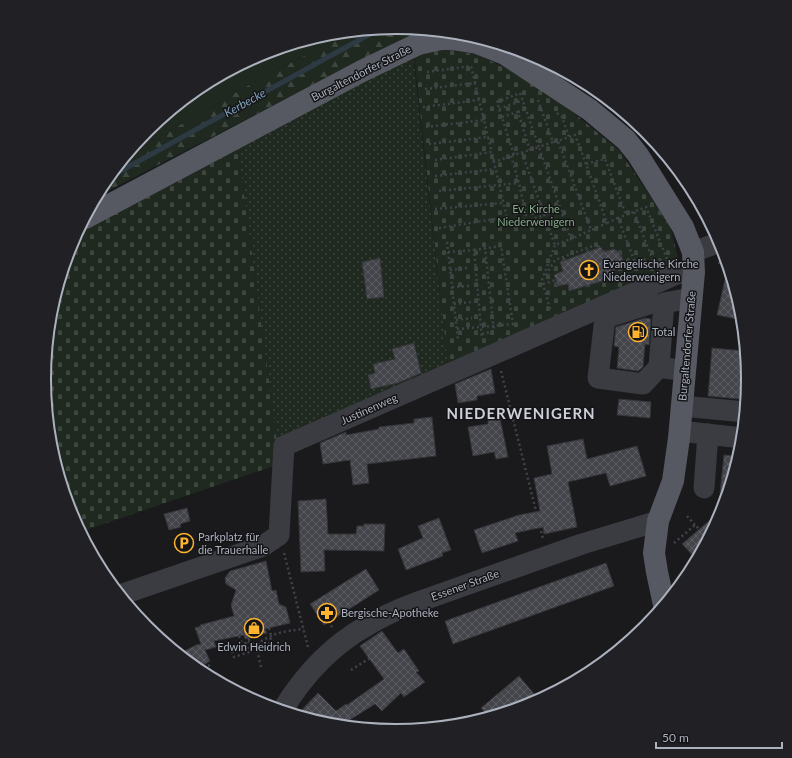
<svg xmlns="http://www.w3.org/2000/svg" width="792" height="758" font-family="Lato,sans-serif">
  <style>
    .grass { fill: #1f2920 }
    .forest { fill: url(#forest-firs) }
    .cemetery { fill: url(#cemetery-stones) }
    .park { fill: url(#park-dots) }
    .lines { fill: none; stroke-linecap: round; stroke-linejoin: round }
    .stream { stroke: #2e3a43; stroke-width: 5 }
    .building { fill: url(#building-cross-hatch); stroke: #343439 }
    .path { stroke: #404349; stroke-width: 2.5; stroke-dasharray: 2 3; stroke-linecap: butt }
    .minor { stroke: #3a3c42; stroke-width: 21 }
    .major { stroke: #565961; stroke-width: 22 }
    .labels { text-anchor: middle; stroke-width: 3; stroke-linejoin: round; paint-order: stroke }
    .street-label { font-size: 11px; fill: #abb1bd; stroke: #151518 }
    .park-label { font-size: 11px; fill: #81aa82; stroke: #151518 }
    .poi-label { font-size: 11px; fill: #abb1bd; stroke: #151518; text-anchor: start }
    .water-label { font-size: 12px; font-style: italic; fill: #80a1bb; stroke: #151518 }
    .district-label { font-size: 15px; font-weight: bold; letter-spacing: 1px; fill: #cdd0d9; stroke: #151518 }
    .rim { fill: none; stroke: #abb1bd; stroke-width: 2 }
  </style>
  <defs>
    <pattern id="forest-firs" width="22" height="20" patternUnits="userSpaceOnUse"><rect width="22" height="20" fill="#1f2920"/><path d="M5 1l3.5 6h-7zM16 11l3.5 6h-7z" fill="#3d463e"/></pattern>
    <pattern id="cemetery-stones" width="16" height="16" patternUnits="userSpaceOnUse"><rect width="16" height="16" fill="#1f2920"/><path d="M2 7V4a2 2 0 0 1 4 0v3zM10 15v-3a2 2 0 0 1 4 0v3z" fill="#3d463e"/></pattern>
    <pattern id="park-dots" width="8" height="8" patternUnits="userSpaceOnUse"><rect width="8" height="8" fill="#1f2920"/><path d="M2 2h.1M6 6h.1" fill="none" stroke="#3d463e" stroke-width="1.8" stroke-linecap="round"/></pattern>
    <pattern id="building-cross-hatch" width="8" height="8" patternUnits="userSpaceOnUse"><rect width="8" height="8" fill="#44454a"/><path d="M0 0l8 8M0 8l8-8" fill="none" stroke="#5c5d62"/></pattern>
  </defs>
  <rect width="100%" height="100%" fill="#1a1a1d"/>
  <path class="grass" d="M353 31 263 77 125 157 147 130 201 86 262 54 328 34Z"/>
  <path class="forest" d="M396 27 443 32 415 35 276 104 96 197 103 183 125 157 263 77 353 31Z"/>
  <g class="cemetery">
    <path d="M431 50H452L474 54 512 70 571 111 619 150 670 226 680 266 448 366 414 55Z"/>
    <path d="M238 148 277 440 274 466 80 532 71 513 51 447 44 379 51 310 71 244 77 233Z"/>
  </g>
  <path class="park" d="M413 56 448 366 277 440 238 148Z"/>
  <g class="lines">
    <path class="stream" d="M108 178 381 28"/>
  </g>
  <g class="building">
    <path d="M601 247 603 252 614 249 620 253 623 260 619 268 609 272 612 278 569 291 568 284 558 286 554 275 563 271 560 262Z"/>
    <path d="M380 258 384 297 367 299 362 262Z"/>
    <path d="M728 266 741 311 742 320 717 315Z"/>
    <path d="M645 318 651 319 649 345 645 344 643 367 638 371 617 368 619 347 614 346 616 327Z"/>
    <path d="M414 343 421 373 398 383 371 389 368 375 375 373 373 364 395 359 392 349Z"/>
    <path d="M712 348 745 351 740 399 708 396Z"/>
    <path d="M491 369 495 393 477 396V400L458 403 455 384Z"/>
    <path d="M619 399 651 402 650 418 617 415Z"/>
    <path d="M432 417 436 456 367 464 369 483 353 485 350 460 323 464 320 443 346 432V435L379 429V427L414 423V419Z"/>
    <path d="M500 418 508 457 496 459 494 452 473 456 468 427 488 424V420Z"/>
    <path d="M583 439 587 459 637 446 646 476 610 486 606 473 568 482 577 527 544 534 543 527 515 533 518 541 482 553 474 530 519 515 540 511 534 478 552 474 547 446Z"/>
    <path d="M724 455 739 456 727 495 720 494Z"/>
    <path d="M326 499 328 534H356L357 526H364V524H385L384 551 324 550 325 571 301 572 298 501Z"/>
    <path d="M187 508 190 521 180 524 181 527 169 530 164 514Z"/>
    <path d="M723 509 721 514 697 560 682 544Z"/>
    <path d="M439 518 451 550 442 553 443 556 406 570 398 549 423 538 418 526Z"/>
    <path d="M266 561 272 591 276 590 279 604 286 607 290 623 265 629 267 633 245 639 244 635 214 641 216 647 205 650 210 661 197 669 179 654 196 645 201 644 195 628 201 626 200 625 234 616 231 605 236 590 226 584 225 578 230 571Z"/>
    <path d="M606 563 614 586 453 644 445 621Z"/>
    <path d="M366 569 379 590 324 625 310 604Z"/>
    <path d="M382 631 398 653 404 649 419 671 416 672 425 682 404 697 401 693 382 711 375 704 348 721 353 727 327 724 297 715 318 693 336 711 346 704 347 705 384 679 360 646Z"/>
    <path d="M519 676 535 695 522 707 489 717 481 708Z"/>
  </g>
  <g class="lines">
    <g class="path">
      <path d="M427 72 471 66 475 83"/>
      <path d="M425 89 475 83 479 100"/>
      <path d="M538 100 553 142 558 141"/>
      <path d="M423 107 479 100 484 120"/>
      <path d="M499 109 523 100"/>
      <path d="M518 112 526 109"/>
      <path d="M557 113 562 117 569 137"/>
      <path d="M502 117 518 112 530 150"/>
      <path d="M426 127 484 120 488 137"/>
      <path d="M553 142 539 147 520 93 497 102 514 155 539 147 571 239 591 230"/>
      <path d="M429 144 488 137 492 152"/>
      <path d="M522 153 555 245 571 239"/>
      <path d="M514 155 494 162 509 227 544 215"/>
      <path d="M511 156 519 183 527 221"/>
      <path d="M435 160 492 152 494 162"/>
      <path d="M586 164 575 135 558 141 591 230 607 223"/>
      <path d="M435 176 495 169"/>
      <path d="M439 191 519 183"/>
      <path d="M435 209 503 203"/>
      <path d="M634 212 654 263"/>
      <path d="M618 218 607 223 586 164 605 159 626 215"/>
      <path d="M439 228 507 217"/>
      <path d="M447 242 458 340"/>
      <path d="M474 250 501 246 513 324"/>
      <path d="M448 252 474 250 482 339"/>
      <path d="M719 262 720 265 728 267"/>
      <path d="M450 270 467 268"/>
      <path d="M638 270 618 218 646 207 667 259"/>
      <path d="M546 275 555 260 598 244 599 248"/>
      <path d="M543 284 556 280"/>
      <path d="M452 287 469 286"/>
      <path d="M454 304 471 302"/>
      <path d="M550 309 542 280 555 245"/>
      <path d="M456 320 472 318"/>
      <path d="M457 329 514 324"/>
      <path d="M482 334 494 331 485 248"/>
      <path d="M501 371 543 539"/>
      <path d="M687 516 695 525"/>
      <path d="M674 543 695 525 699 529"/>
      <path d="M284 553 308 647"/>
      <path d="M329 621 332 627"/>
      <path d="M239 636 242 644"/>
      <path d="M248 641 256 645C272 633 284 631 304 629"/>
      <path d="M246 643 231 647 234 657 249 652 246 643 250 638"/>
      <path d="M261 667 256 645 270 643 271 635 269 628"/>
      <path d="M351 670 370 658"/>
      <path d="M201 672 203 668 210 665"/>
    </g>
    <g class="minor">
      <path d="M693 252 720 242"/>
      <path d="M652 303 605 318 598 378 643 384 659 367"/>
      <path d="M672 369 659 367 664 303 691 298"/>
      <path d="M682 406 745 412"/>
      <path d="M680 431 742 438"/>
      <path d="M704 488 708 434"/>
      <path d="M120 595 263 546 279 535 284 446 677 274 694 272"/>
      <path d="M282 711C303 676 332 645 368 625 383 616 399 609 415 603L582 544 658 521"/>
    </g>
    <path class="major" d="M85 218 362 71 418 44 441 39H452L477 43 505 54 590 110 626 140 638 155 683 227 693 252 694 272 679 438 673 481 658 521 654 553 657 572 664 605"/>
  </g>
  <defs>
    <symbol id="church-ring" viewBox="-11 -11 22 22"><circle r="9.5" fill="#151518" stroke="#ffb430" stroke-width="1.5"/><path d="M-1.2-6h2.4v3.5h3.3v2.4h-3.3V6h-2.4V-.1h-3.3v-2.4h3.3Z" fill="#ffb430"/></symbol>
    <symbol id="fuel-ring" viewBox="-11 -11 22 22"><circle r="9.5" fill="#151518" stroke="#ffb430" stroke-width="1.5"/><path d="M-5.5-6h7V0h2V4h1.3V-2.5L3-4.5l.8-.8L6-3V5H2.5V1h-1V6h-7ZM-4.2-4.7v3.2H.2V-4.7Z" fill="#ffb430"/></symbol>
    <symbol id="parking-ring" viewBox="-11 -11 22 22"><circle r="9.5" fill="#151518" stroke="#ffb430" stroke-width="1.5"/><path d="M-3.5-5.5H1a3.5 3.5 0 0 1 0 7H-1V5.5H-3.5ZM-1-3.4V-.6H.8a1.4 1.4 0 0 0 0-2.8Z" fill="#ffb430"/></symbol>
    <symbol id="pharmacy-ring" viewBox="-11 -11 22 22"><circle r="9.5" fill="#151518" stroke="#ffb430" stroke-width="1.5"/><path d="M-2-6h4v4h4v4h-4v4h-4v-4h-4v-4h4Z" fill="#ffb430"/></symbol>
    <symbol id="shop-ring" viewBox="-11 -11 22 22"><circle r="9.5" fill="#151518" stroke="#ffb430" stroke-width="1.5"/><path d="M-5-2.5h2.3a2.7 3.5 0 0 1 5.4 0H5L5.5 6h-11ZM-1.5-2.5h3a1.5 2.3 0 0 0-3 0Z" fill="#ffb430"/></symbol>
  </defs>
  <g fill-rule="evenodd">
    <use href="#church-ring" x="578" y="259" width="22" height="22"/>
    <use href="#fuel-ring" x="627" y="321" width="22" height="22"/>
    <use href="#parking-ring" x="173" y="532" width="22" height="22"/>
    <use href="#pharmacy-ring" x="316" y="602" width="22" height="22"/>
    <use href="#shop-ring" x="243" y="617" width="22" height="22"/>
  </g>
  <g class="labels">
    <g class="street-label">
      <text transform="translate(361 73) rotate(-27)" y="4">Burgaltendorfer Straße</text>
      <text transform="translate(687 346) rotate(-85)" y="4">Burgaltendorfer Straße</text>
      <text transform="translate(369 409) rotate(-24)" y="4">Justinenweg</text>
      <text transform="translate(465 585) rotate(-20)" y="4">Essener Straße</text>
    </g>
    <g class="park-label">
      <text x="536" y="213">Ev. Kirche<tspan x="536" dy="13">Niederwenigern</tspan></text>
    </g>
    <g class="poi-label">
      <text x="603" y="268">Evangelische Kirche<tspan x="603" dy="13">Niederwenigern</tspan></text>
      <text x="652" y="336">Total</text>
      <text x="198" y="541">Parkplatz für<tspan x="198" dy="13">die Trauerhalle</tspan></text>
      <text x="341" y="617">Bergische-Apotheke</text>
      <text x="254" y="651" text-anchor="middle">Edwin Heidrich</text>
    </g>
    <g class="water-label">
      <text transform="translate(245 103) rotate(-29)" y="4">Kerbecke</text>
    </g>
    <g class="district-label">
      <text x="521" y="419">NIEDERWENIGERN</text>
    </g>
  </g>
  <path d="M0 0H792V758H0ZM51 379a345 345 0 1 1 690 0a345 345 0 1 1-690 0Z" fill="#212125" fill-rule="evenodd"/>
  <path class="rim" d="M51 379a345 345 0 1 1 690 0a345 345 0 1 1-690 0Z"/>
  <path d="M656 742v6h126v-6" fill="none" stroke="#abb1bd" stroke-width="2"/>
  <text x="662" y="742" font-size="12" fill="#abb1bd" stroke="#151518" stroke-width="3" paint-order="stroke">50 m</text>
</svg>
